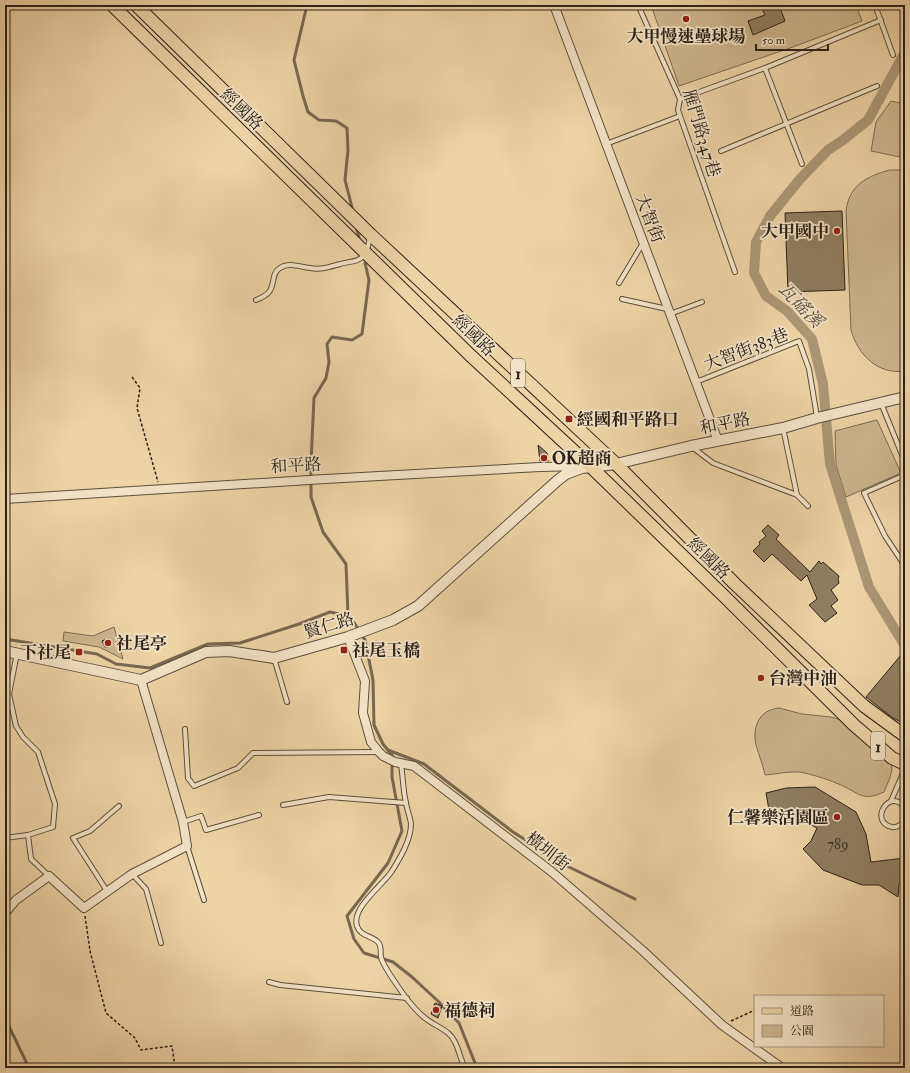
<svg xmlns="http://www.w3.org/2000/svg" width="910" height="1073" font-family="'IM FELL Double Pica','Noto Serif TC',serif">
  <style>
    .green { fill: #cdb58f; stroke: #7c6b54 }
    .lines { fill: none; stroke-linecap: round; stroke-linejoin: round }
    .stream { stroke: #796750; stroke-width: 3 }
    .canal { stroke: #ac9676; stroke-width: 10 }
    .building { fill: #917e62; stroke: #2c2118 }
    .service-casing { stroke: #5c4e3c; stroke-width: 6 }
    .minor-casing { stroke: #5c4e3c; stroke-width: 10 }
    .tertiary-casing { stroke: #5c4e3c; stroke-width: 12 }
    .primary-casing { stroke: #2c2118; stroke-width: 14 }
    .path { stroke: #2c2118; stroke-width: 1.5; stroke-dasharray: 3 2; stroke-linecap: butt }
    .service { stroke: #f4e2c6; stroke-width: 4 }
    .minor { stroke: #f4e2c6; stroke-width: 8 }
    .tertiary { stroke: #f4e2c6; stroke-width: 10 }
    .primary { stroke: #eed3a7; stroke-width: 12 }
    .poi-dot { fill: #8f2418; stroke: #f4e2c6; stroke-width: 1.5 }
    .labels { text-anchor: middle; stroke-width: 3.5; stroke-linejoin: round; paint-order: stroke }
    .number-label { font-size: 15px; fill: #45382a }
    .shield { fill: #f4e2c6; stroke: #685b4c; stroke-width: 1 }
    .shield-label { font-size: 16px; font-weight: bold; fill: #2c2118 }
    .poi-label { font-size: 17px; font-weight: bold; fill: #2c2118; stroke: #f4e2c6; text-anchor: start }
    .street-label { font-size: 17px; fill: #2c2118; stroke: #f4e2c6 }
    .water-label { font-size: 18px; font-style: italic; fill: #594a39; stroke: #f4e2c6 }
  </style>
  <rect width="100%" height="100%" fill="#eed3a7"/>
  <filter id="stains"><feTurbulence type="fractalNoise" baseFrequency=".005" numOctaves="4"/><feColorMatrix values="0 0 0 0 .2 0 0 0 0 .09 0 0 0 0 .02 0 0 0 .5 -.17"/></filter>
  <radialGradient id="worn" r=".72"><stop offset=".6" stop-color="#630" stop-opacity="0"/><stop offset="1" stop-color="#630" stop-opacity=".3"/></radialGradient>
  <g class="green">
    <path d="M651 5H856L862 21 793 47 679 86Z"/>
    <path d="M891 101 901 103 905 110V158L871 151 876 122Z"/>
    <path d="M890 170H905V371C878 375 858 355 851 330L846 211C849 185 867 176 890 170Z"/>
    <path d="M877 420 901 473 846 497 836 465 835 431Z"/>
    <path d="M114 627 123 659 99 647 63 641 64 632 93 636Z"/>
    <path d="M779 708 802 714 831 717 841 720 851 731 891 761C894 772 888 782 884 792 862 802 859 793 841 785 830 780 817 776 805 773 793 770 778 774 765 775 763 765 759 755 756 745 752 727 759 710 779 708Z"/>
  </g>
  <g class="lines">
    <g class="stream">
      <path d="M307 5 294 60 303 96 308 112 319 120 336 121 347 128 348 150 345 180 353 211"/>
      <path d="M356 227 360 241"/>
      <path d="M365 263 369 280 362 334 352 340 332 337 327 344 329 362 326 378 314 398 311 463V497L323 532 346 564 348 616 355 624 365 640 373 680 374 725 383 744 392 755V777L402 831 388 863 347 916 354 939 364 953 393 962 412 977 439 1002 459 1023 477 1068"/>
      <path d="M5 639 97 654 116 664 150 668 208 644 240 643 299 624 330 612 348 616"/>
      <path d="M388 750 424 764 513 832 569 867 635 899"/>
      <path d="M5 1018 29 1068"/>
    </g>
    <path class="canal" d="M905 52 868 120 843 140 828 150 800 179 770 216 756 242 754 273 766 296 787 311 812 339 823 384 830 464 869 587 905 646"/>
  </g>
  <g class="building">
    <path d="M772 5H779L785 21 753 35 748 21 765 15 762 9Z"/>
    <path d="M842 211 845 290 788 292 785 213Z"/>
    <path d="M538 445 547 453 548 461H540Z"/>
    <path d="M768 525 779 535 776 539 810 572 819 561 821 564 823 562 839 576 838 579 839 583 831 590 838 600 831 606 837 613 825 622 809 605 817 599 807 575 801 581 772 554 764 562 753 551 760 544 759 542 766 536 762 531Z"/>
    <path d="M107 639H110L112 642 111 646 108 647H105L102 641Z"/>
    <path d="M901 655 905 662V724L893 718 866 697Z"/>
    <path d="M815 787 856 812 866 834 871 862 905 858V883L899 884 898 897 879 885H862L823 870 803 849 811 841 817 828 804 821H771L766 793 786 788Z"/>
    <path d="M435 1003 442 1006 438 1018 431 1014Z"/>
  </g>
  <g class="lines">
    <defs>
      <g id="service">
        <path d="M638 5 680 99 678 110 680 116 735 272"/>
        <path d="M875 5 893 55"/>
        <path d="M765 68 802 164"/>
        <path d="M680 99 765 68 881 20"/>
        <path d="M606 144 680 116"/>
        <path d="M721 151 877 86"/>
        <path d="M619 283 643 243"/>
        <path d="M622 299 667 309"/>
        <path d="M256 300C261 298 266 296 269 292 275 285 271 273 280 268 289 262 300 267 310 268 321 270 329 267 340 264 349 261 358 263 364 255 368 250 369 242 370 237"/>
        <path d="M670 314 702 302"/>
        <path d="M696 382 799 341 809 369 817 417"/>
        <path d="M881 403 905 462"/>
        <path d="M783 428 797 495"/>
        <path d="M692 447 713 463 797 495 808 506"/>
        <path d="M905 475 864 493 885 536 905 566"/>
        <path d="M17 653 9 694 16 726 23 737 38 752 55 804 53 827 28 835 31 859 49 876"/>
        <path d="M274 658 287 702"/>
        <path d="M185 729 188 778 194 786 238 768 253 753 378 752"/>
        <path d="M401 764C403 777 403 790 406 803 407 810 410 816 411 824 411 840 400 858 392 871 383 885 351 908 357 926 360 936 372 936 378 942 382 946 380 952 381 957 383 967 400 989 406 998 412 1005 418 1013 425 1018 432 1024 441 1027 448 1033 458 1041 459 1057 465 1068"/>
        <path d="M891 801 905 769"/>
        <path d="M283 805 329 797 406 803"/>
        <path d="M905 808C890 786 868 822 892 827 898 828 902 824 905 820"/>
        <path d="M183 822 201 816 206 830 259 815"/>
        <path d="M5 838 28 835"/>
        <path d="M187 846 204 900"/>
        <path d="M132 874 146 889 161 943"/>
        <path d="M107 891 73 838 90 831 119 806"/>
        <path d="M269 982 280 985 407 998"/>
      </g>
      <g id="minor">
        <path d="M554 5 718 441"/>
        <path d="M5 499 325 479 540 467 581 466"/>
        <path d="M348 637 365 681 363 713 371 742 379 752 383 756 395 762 414 766 552 872 642 950 722 1025 782 1068"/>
        <path d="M5 913 16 900 49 876 84 908 132 874 187 846 183 822 141 680"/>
      </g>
      <path id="tertiary" d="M5 651 141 680 206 652 229 651 274 658 348 637 393 620 418 606 558 480 566 474 582 468 616 464 691 446 783 428 817 418 905 397"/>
      <g id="primary">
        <path d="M112 5 470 355 590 466 725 597 854 725 892 758 905 764"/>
        <path d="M136 5 371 235 616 464 735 584 864 706 905 736"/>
      </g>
    </defs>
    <use href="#service" class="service-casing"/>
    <use href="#minor" class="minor-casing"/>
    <use href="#tertiary" class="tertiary-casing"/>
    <use href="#primary" class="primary-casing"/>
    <g class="path">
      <path d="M132 377 140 388 137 408 158 482"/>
      <path d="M85 916 90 951 106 1013 135 1038 141 1050 172 1046 175 1068"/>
      <path d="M731 1021 755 1010"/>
    </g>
    <use href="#service" class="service"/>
    <use href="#minor" class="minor"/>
    <use href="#tertiary" class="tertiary"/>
    <use href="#primary" class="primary"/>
  </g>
  <g class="poi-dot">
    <circle cx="686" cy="19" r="4"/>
    <circle cx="837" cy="231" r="4"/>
    <rect x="565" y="415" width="8" height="8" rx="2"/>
    <circle cx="544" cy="458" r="4"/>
    <circle cx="108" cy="643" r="4"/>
    <rect x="340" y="646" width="8" height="8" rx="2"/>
    <rect x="75" y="648" width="8" height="8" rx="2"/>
    <circle cx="761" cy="678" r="4"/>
    <circle cx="837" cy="817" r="4"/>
    <circle cx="436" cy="1010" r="4"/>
  </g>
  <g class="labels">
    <g class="number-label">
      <text x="838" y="849">789</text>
    </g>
    <g class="shield">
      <rect x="511" y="359" width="14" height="28" rx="3"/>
      <rect x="871" y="732" width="14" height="28" rx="3"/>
    </g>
    <g class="shield-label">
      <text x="518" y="379">1</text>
      <text x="878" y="752">1</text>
    </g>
    <g class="poi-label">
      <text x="686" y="42" text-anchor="middle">大甲慢速壘球場</text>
      <text x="829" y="237" text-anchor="end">大甲國中</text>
      <text x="577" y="425">經國和平路口</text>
      <text x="552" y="464">OK超商</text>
      <text x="116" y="649">社尾亭</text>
      <text x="352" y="656">社尾玉橋</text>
      <text x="71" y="658" text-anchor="end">下社尾</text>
      <text x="769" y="684">台灣中油</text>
      <text x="829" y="823" text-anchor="end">仁馨樂活園區</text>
      <text x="444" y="1016">福德祠</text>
    </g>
    <g class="street-label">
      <text transform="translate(242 109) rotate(44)" y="6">經國路</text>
      <text transform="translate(702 133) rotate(73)" y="6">雁門路347巷</text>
      <text transform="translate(650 218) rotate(69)" y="6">大智街</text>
      <text transform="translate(474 335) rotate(44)" y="6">經國路</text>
      <text transform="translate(746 349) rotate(-21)" y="6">大智街383巷</text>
      <text transform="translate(725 423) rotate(-11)" y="6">和平路</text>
      <text transform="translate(296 465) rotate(-3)" y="6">和平路</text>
      <text transform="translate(709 558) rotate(44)" y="6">經國路</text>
      <text transform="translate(329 625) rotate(-17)" y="6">賢仁路</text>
      <text transform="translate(548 851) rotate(38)" y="6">橫圳街</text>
    </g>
    <g class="water-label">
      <text transform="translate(801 305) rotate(46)" y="6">瓦磘溪</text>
    </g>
  </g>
  <rect width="910" height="1073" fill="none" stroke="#eed3a7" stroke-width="20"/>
  <rect x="6" y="6" width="898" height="1061" fill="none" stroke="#2c2118" stroke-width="2"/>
  <rect x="10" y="10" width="890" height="1053" fill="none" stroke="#2c2118"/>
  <rect x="754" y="995" width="130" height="52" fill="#f4e2c6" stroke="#a49580"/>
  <rect x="762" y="1008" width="20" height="6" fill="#eed3a7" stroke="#a49580"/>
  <text x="790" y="1015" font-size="12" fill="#2c2118">道路</text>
  <rect x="762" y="1025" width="20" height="12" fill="#cdb58f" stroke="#a49580"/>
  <text x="790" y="1035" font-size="12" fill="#2c2118">公園</text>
  <path d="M756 44v6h72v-6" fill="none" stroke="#2c2118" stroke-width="2"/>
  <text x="762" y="44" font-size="12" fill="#2c2118" stroke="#f4e2c6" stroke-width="3" paint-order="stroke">50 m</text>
  <rect width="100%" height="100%" filter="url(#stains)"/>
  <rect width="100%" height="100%" fill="url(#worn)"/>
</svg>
